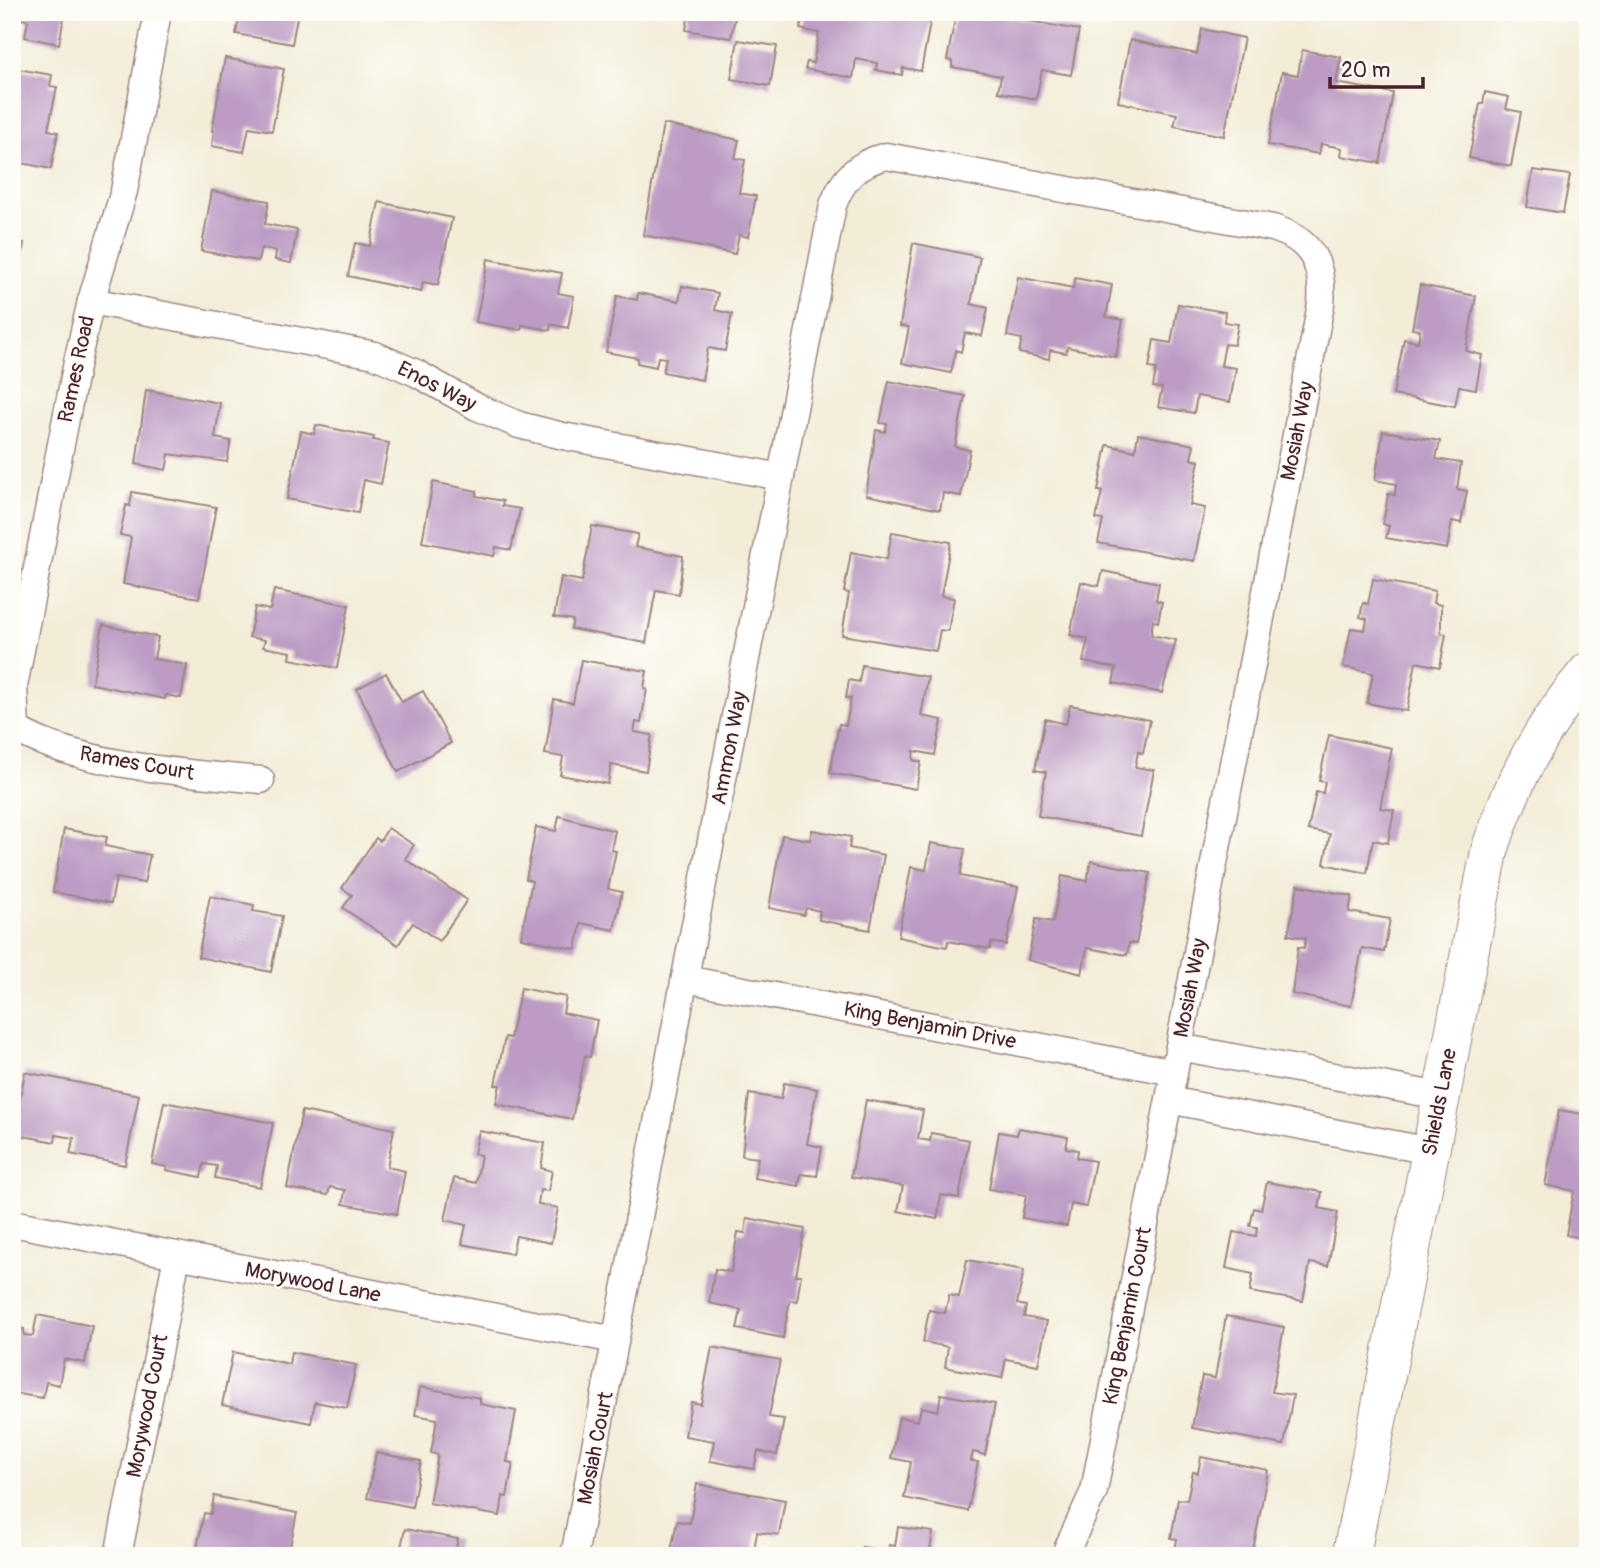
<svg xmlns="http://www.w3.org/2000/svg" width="1600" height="1568" font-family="Pangolin,sans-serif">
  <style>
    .building { fill: #bc9bc4 }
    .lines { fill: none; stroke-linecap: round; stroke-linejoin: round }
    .minor-casing { stroke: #9e8682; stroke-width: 29 }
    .secondary-casing { stroke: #9e8682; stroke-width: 39 }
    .minor { stroke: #fff; stroke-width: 26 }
    .secondary { stroke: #fff; stroke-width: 37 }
    .labels { text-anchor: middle; stroke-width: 5; stroke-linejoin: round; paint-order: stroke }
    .street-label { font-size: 21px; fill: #4a1f2b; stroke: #fdfcf7 }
  </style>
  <rect width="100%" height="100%" fill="#fdfcf7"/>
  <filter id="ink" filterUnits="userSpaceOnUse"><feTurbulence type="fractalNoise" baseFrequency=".0143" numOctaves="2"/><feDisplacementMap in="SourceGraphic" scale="14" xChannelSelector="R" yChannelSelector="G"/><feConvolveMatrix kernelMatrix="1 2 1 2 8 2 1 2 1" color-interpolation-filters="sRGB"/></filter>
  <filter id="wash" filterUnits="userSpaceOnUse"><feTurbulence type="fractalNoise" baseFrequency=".00686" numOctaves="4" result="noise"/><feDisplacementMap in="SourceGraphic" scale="28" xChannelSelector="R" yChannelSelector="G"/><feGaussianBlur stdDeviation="1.57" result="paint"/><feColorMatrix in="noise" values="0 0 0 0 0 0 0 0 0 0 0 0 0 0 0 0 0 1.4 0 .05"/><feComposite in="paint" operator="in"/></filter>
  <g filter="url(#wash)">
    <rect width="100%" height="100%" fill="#f3edd8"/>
    <g id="blocks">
      <g class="building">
        <path d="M12 12H65L59 44 25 37 28 20 12 18Z"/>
        <path d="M240 12H298L292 44 236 34Z"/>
        <path d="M689 12H736L731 38 686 30Z"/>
        <path d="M804 12H932L921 71 903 68 902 75 876 70 877 63 856 59 853 78 805 69 807 62 813 63 819 33 800 29Z"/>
        <path d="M979 12 1079 30 1071 75 1042 70 1036 99 998 92 1001 76 952 67V61L947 60 956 14 978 18Z"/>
        <path d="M1202 29 1244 38 1224 136 1174 126 1177 114 1118 102 1130 40 1197 54Z"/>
        <path d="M738 40 777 46 770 86 731 79Z"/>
        <path d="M1302 50 1341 57 1336 83 1393 93 1380 163 1341 156 1342 148 1321 144 1319 154 1268 145 1282 72 1298 75Z"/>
        <path d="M225 58 284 69 272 131 249 127 244 152 212 146 214 131H212Z"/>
        <path d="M12 68 52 75 50 86 57 87 48 130 58 132 51 169 17 162 14 179Z"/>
        <path d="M1485 92 1509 97 1506 109 1521 112 1511 166 1469 158 1480 104H1483Z"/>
        <path d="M663 124 739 140 735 158 745 160 739 193 756 196 748 237 739 235 735 254 643 235Z"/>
        <path d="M1533 170 1570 175 1563 213 1527 207Z"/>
        <path d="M212 191 269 201 265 224 297 230 291 263 275 260 276 251 261 248 258 261 201 251Z"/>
        <path d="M379 202 452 218 438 285 423 282 421 292 348 276 355 243 370 246Z"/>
        <path d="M12 240 24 243 19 272 15 271 14 277Z"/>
        <path d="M913 243 980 257 971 304 988 308 982 336 965 333 961 352 956 350 951 373 902 363 909 327 900 326Z"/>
        <path d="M488 259 562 273 558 293 574 296 568 328 551 324 550 330 522 325 521 330 476 322Z"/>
        <path d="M1018 277 1073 288 1075 278 1112 285 1106 317 1123 320 1116 357 1067 347 1066 353 1050 350 1049 359 1019 353 1022 339 1007 336Z"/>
        <path d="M1420 285 1476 296 1466 351 1482 355 1476 389 1459 386 1455 406 1393 395 1404 339 1418 342 1420 330 1412 329Z"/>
        <path d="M682 286 718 293 715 310 732 314 725 351 708 348 702 380 663 372 666 358 658 357 656 367 637 363 638 358 606 352 617 296 637 300 638 293 679 301Z"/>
        <path d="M1178 304 1225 312 1224 322 1238 324 1234 345 1225 344 1221 366 1236 368 1230 402 1197 396 1194 413 1158 407 1162 388 1153 387 1156 369 1149 368 1154 340 1171 343Z"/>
        <path d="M889 381 965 396 955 447 970 450 961 496 943 493 940 510 866 495 876 430 885 432 887 424 880 423Z"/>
        <path d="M146 390 220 403 215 438 231 441 227 462 169 454 166 470 136 464Z"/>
        <path d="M316 425 374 437 373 440 389 443 381 484 364 480 358 513 287 499 301 431 314 434Z"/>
        <path d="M1383 431 1440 441 1436 459 1461 463 1457 489 1467 491 1461 523 1452 521 1447 549 1386 538 1389 526 1383 524 1388 494 1395 495 1396 484 1375 480Z"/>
        <path d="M1138 434 1194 445 1191 459 1199 461 1190 505 1205 508 1194 561 1098 543 1103 520 1096 519 1102 491H1098L1107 445 1135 451Z"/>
        <path d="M433 482 477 491 476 496 503 501 502 506 520 509 511 550 496 547 494 556 422 542Z"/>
        <path d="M132 492 216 507 199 598 123 584 131 537 120 535 126 505 130 506Z"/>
        <path d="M592 526 638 534 635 547 683 556 679 594 656 590 646 643 571 629 573 620 554 617 561 577 582 581Z"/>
        <path d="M892 532 951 542 941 596 954 598 948 631 940 630 936 651 842 635 849 593 844 592 851 552 887 559Z"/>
        <path d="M1103 571 1159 583 1156 600 1162 602 1158 622 1153 621 1151 635 1176 640 1162 693 1113 683 1116 668 1083 662 1088 639 1070 635 1081 582 1099 586Z"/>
        <path d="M1373 579 1435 591 1433 603 1441 605V633L1446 634 1440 667 1416 662 1407 711 1367 703 1373 673 1343 667 1351 628 1365 630 1367 619 1360 617 1363 603 1368 604Z"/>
        <path d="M274 590 349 605 337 668 290 659 291 652 263 647 265 640 249 637 255 607 270 610Z"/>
        <path d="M103 625 158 637 154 659 187 665 181 698 166 695 165 699 92 684Z"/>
        <path d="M581 660 647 671 644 688 647 689 641 723 636 722 634 732 652 735 646 771 611 765 608 784 560 775 563 757 545 754 554 699 573 703Z"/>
        <path d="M862 665 928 677 921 716 942 720 935 755 914 751 913 760 921 762 916 789 830 773 839 724 846 725 851 698H846L849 680 859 682Z"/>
        <path d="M386 673 402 702 423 691 451 743 398 772 357 689Z"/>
        <path d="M1070 705 1150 720 1143 753 1138 752 1135 767 1154 770 1141 836 1038 816 1046 772 1035 770 1045 719 1066 724Z"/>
        <path d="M1329 735 1392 748 1380 808 1394 810 1388 843 1373 840 1367 873 1324 864 1330 834 1308 830 1316 792 1323 793 1325 782 1319 781Z"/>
        <path d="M559 816 615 831 611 850 616 851 608 889 622 892 614 930 581 923 576 949 521 938 532 881 526 879 536 827 556 831Z"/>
        <path d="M388 828 414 845 405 859 467 900 439 941 413 923 398 945 343 908 352 895 342 888 376 838 380 841Z"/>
        <path d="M64 829 107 837 105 846 150 855 144 883 116 878 111 903 53 892Z"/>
        <path d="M812 830 851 837 849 848 884 855 870 930 819 920 820 911 806 908 804 915 769 908 782 835 810 840Z"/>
        <path d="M931 843 965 849 960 876 1018 887 1006 945 991 942 990 949 948 941 947 947 898 937 911 867 926 870Z"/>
        <path d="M1091 861 1150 873 1136 944 1129 943 1127 955 1087 948 1082 974 1028 960 1036 919 1053 922 1062 876 1087 881Z"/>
        <path d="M1298 885 1352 896 1349 912 1390 919 1384 952 1362 948 1351 1006 1292 994 1298 947 1304 948 1306 938 1288 935Z"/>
        <path d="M210 896 254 905 253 911 282 916 271 972 198 957Z"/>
        <path d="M521 988 566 997 563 1013 597 1020 590 1057 585 1056 572 1119 496 1104 500 1085H495L505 1037 510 1038Z"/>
        <path d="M25 1072 139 1095 125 1165 70 1154 74 1138 56 1135 55 1142 13 1134Z"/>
        <path d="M784 1083 817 1089 807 1144 822 1147 817 1176 801 1174 799 1186 754 1178 758 1158 742 1156 749 1094 781 1099Z"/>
        <path d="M866 1100 923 1110 918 1139 930 1141 931 1133 969 1140 959 1198 941 1195 937 1219 898 1211 903 1186 851 1177Z"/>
        <path d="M164 1102 273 1123 260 1187 215 1178 217 1166 204 1164 201 1177 166 1170 167 1167 152 1164Z"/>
        <path d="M1559 1110 1588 1115V1239L1566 1235 1574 1191 1545 1185Z"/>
        <path d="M302 1111 394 1129 387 1167 405 1171 397 1214 343 1204 345 1190 330 1187 328 1195 287 1188Z"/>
        <path d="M1019 1128 1068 1137 1066 1148 1078 1150 1077 1158 1095 1161 1086 1207 1071 1204 1067 1226 1022 1218 1026 1195 989 1189 999 1132 1017 1135Z"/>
        <path d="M479 1131 545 1143 541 1168 552 1171 548 1191 540 1190 538 1204 558 1208 551 1243 516 1236 512 1254 462 1244 466 1225 445 1220 454 1178 476 1183 481 1155 474 1154Z"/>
        <path d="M1267 1182 1322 1192 1319 1208 1338 1212 1328 1266 1310 1263 1303 1301 1250 1292 1253 1274 1226 1268 1233 1232 1256 1236 1257 1227 1250 1226 1254 1208 1261 1210Z"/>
        <path d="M747 1218 805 1229 796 1275H801L797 1301 790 1300 783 1338 737 1329 741 1310 709 1303 715 1269 731 1272 738 1232 745 1233Z"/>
        <path d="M967 1260 1024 1270 1017 1304 1026 1306 1024 1317 1047 1321 1038 1365 1006 1359 1002 1378 945 1367 948 1347 923 1342 929 1310 945 1313 949 1295 959 1297Z"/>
        <path d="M37 1315 92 1326 85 1363 64 1359 59 1385 46 1382 43 1398 12 1393V1320L16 1321 15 1328 24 1329V1335L33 1336Z"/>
        <path d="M1226 1316 1284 1327 1272 1392 1293 1395 1284 1445 1192 1428 1202 1376 1215 1378Z"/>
        <path d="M712 1347 780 1360 769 1417 784 1419 777 1455 758 1451 754 1469 710 1461 714 1441 685 1436 691 1402 701 1404Z"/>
        <path d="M233 1352 289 1364 291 1352 356 1365 347 1408 315 1402 311 1423 222 1405Z"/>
        <path d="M420 1387 480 1398V1404L516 1411 507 1462 513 1463 507 1497 503 1496 500 1516 429 1503 438 1455 431 1453 437 1419 415 1415Z"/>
        <path d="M941 1394 995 1404 985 1455 973 1452 971 1461 978 1462 968 1511 904 1498 911 1462 891 1458 899 1417 918 1421 921 1407 938 1411Z"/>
        <path d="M376 1453 421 1461 412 1507 367 1498Z"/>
        <path d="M1201 1457 1268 1470 1252 1556H1174L1177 1539 1171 1538 1178 1499 1187 1500 1193 1472 1198 1473Z"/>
        <path d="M697 1484 785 1500 779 1535 757 1532 753 1556H670L677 1521 690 1523Z"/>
        <path d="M214 1496 297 1513 288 1556H205L206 1549 197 1548 204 1513 211 1514Z"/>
        <path d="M898 1527 933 1532 930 1550 959 1556H860L862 1547 888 1551 889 1545 895 1546Z"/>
        <path d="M405 1529 458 1539 454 1556H399Z"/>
      </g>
    </g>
  </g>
  <g filter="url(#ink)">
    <use href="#blocks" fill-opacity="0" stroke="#9e8682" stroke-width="2"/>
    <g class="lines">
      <defs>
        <g id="minor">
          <path d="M158 12 124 191 91 301 77 362 14 686 16 729C77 766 190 773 261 780"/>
          <path d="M91 301 375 355 416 373 477 407 519 425 563 436 781 477"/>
          <path d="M685 979 1174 1072"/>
          <path d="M1179 1047 1440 1096"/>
          <path d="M1169 1100 1430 1151"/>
          <path d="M12 1223 615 1340"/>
          <path d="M118 1556 177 1256"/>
          <path d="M574 1556 833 205C843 178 858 163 886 156L1273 228C1312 240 1324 265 1321 304L1094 1491 1064 1556"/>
        </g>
        <path id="secondary" d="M1351 1556 1490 849C1512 782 1542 725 1588 671"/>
      </defs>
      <use href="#minor" class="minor-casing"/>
      <use href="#secondary" class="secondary-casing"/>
      <use href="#minor" class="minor"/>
      <use href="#secondary" class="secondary"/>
    </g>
  </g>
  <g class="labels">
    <g class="street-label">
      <text transform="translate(76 369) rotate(-78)" y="7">Rames Road</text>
      <text transform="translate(437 386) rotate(27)" y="7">Enos Way</text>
      <text transform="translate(1297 431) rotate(-79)" y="7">Mosiah Way</text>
      <text transform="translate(729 748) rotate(-79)" y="7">Ammon Way</text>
      <text transform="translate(137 763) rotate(10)" y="7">Rames Court</text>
      <text transform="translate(1190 988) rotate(-79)" y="7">Mosiah Way</text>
      <text transform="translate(930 1025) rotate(11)" y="7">King Benjamin Drive</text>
      <text transform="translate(1439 1102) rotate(-79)" y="7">Shields Lane</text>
      <text transform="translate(313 1282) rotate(11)" y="7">Morywood Lane</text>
      <text transform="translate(1127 1316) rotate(-79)" y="7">King Benjamin Court</text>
      <text transform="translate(147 1406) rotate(-79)" y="7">Morywood Court</text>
      <text transform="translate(595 1448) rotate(-79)" y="7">Mosiah Court</text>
    </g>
  </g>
  <rect width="1600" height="1568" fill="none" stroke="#fdfcf7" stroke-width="42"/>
  <path d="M1330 77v10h93v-10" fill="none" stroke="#4a1f2b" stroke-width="3.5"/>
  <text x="1341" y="77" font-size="21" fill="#4a1f2b" stroke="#fdfcf7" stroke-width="5" paint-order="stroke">20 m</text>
</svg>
